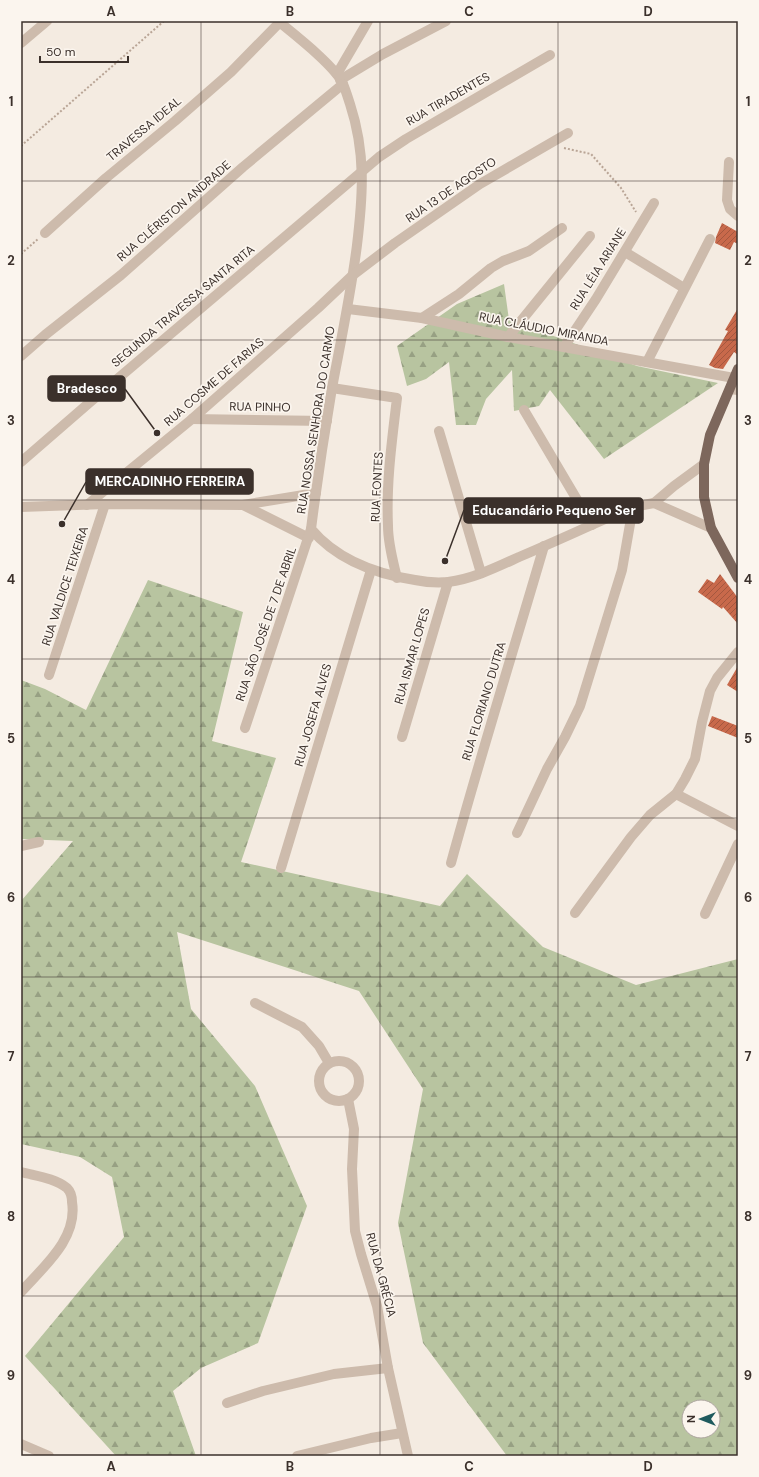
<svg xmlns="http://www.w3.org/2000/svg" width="759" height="1477" font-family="'DM Sans',sans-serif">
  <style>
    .forest { fill: url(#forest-firs); fill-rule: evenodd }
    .building { fill: url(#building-hatch) }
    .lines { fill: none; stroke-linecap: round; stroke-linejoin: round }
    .path { stroke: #b9a596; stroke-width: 2; stroke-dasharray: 2 2; stroke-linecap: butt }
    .minor { stroke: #cdbbac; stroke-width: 10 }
    .major { stroke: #7d675c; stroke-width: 10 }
    .grid { fill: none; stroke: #3b302b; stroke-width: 1; stroke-opacity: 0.55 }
    .labels { text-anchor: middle; stroke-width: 3.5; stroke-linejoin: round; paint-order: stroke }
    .street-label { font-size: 12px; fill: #3b302b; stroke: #fbf5ee }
    .leader { fill: none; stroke: #3b302b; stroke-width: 1.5 }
    .callout-dot { fill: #3b302b; stroke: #fbf5ee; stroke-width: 1.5 }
    .callout { fill: #3b302b; stroke: #3b302b; stroke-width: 1.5 }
    .callout-label { font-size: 13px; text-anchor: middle; font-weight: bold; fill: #fff }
    .neatline { fill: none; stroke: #3b302b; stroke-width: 1.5 }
    .grid-label { font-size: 13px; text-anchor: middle; font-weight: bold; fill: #3b302b }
  </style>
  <defs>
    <pattern id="forest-firs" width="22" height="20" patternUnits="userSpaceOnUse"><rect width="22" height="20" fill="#b8c4a0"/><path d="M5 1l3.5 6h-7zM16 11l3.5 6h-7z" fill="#97a083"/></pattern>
    <pattern id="building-hatch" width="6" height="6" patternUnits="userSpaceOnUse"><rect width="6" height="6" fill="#c8694b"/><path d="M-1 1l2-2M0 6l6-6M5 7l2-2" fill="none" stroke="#a4573f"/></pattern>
  </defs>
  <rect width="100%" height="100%" fill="#f4ebe1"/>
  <g class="forest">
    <path d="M504 284 509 320 637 366 718 383 604 459 550 390 539 406 514 411 512 370 486 399 476 425H456L449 362 426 379 407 386 397 346 457 304Z"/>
    <path d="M148 580 243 612 212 741 276 758 241 862 440 906 467 874 543 947 636 985 738 959V1456H507L423 1343 398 1223 423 1089 359 991 177 932 191 1009 255 1086 307 1206 258 1343 201 1368 173 1391 196 1456H116L25 1356 124 1237 112 1177 80 1157 21 1144V901L73 841 21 839V680L45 689 86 710ZM689 1407H713V1431H689Z"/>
  </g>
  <g class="building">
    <path d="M722 223 738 232V244L734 242 730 250 715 243 716 237Z"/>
    <path d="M738 308V355L734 352 723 369 715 368 709 365 728 331 725 330Z"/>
    <path d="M720 574 738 598V624L723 607 722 609 698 592 707 579 714 583Z"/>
    <path d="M738 666V692L727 685Z"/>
    <path d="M712 716 738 726V738L708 726Z"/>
  </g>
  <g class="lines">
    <g class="path">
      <path d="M21 146 164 21"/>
      <path d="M564 148 591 154 621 188 636 212"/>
      <path d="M21 254 38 239"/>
    </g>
    <g class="minor">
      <path d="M278 21C295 35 335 66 343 84 346 91 348 98 350 104 366 153 363 195 357 245 351 293 341 340 332 388 324 435 317 482 311 529 337 560 376 574 415 580 425 582 437 583 448 582 473 579 497 567 519 557 557 541 595 523 633 507L654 503 674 486 704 464"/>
      <path d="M21 43 47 21"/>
      <path d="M337 74 368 21"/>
      <path d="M340 80 383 54 446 21"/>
      <path d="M729 162 727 200 730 209 738 216"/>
      <path d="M45 233 106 178 175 121 231 72 281 21"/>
      <path d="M625 252 684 288"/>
      <path d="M348 309 422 318 508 337 734 378"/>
      <path d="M422 318 459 294 491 268 503 261 529 251 562 228"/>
      <path d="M508 337 590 236"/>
      <path d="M564 347 596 299 654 203"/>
      <path d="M21 356 45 335 121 275 243 167 343 84"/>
      <path d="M647 362 710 239"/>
      <path d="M332 388 397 398C392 440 386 483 388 526 388 544 393 561 397 578"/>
      <path d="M730 389 738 390"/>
      <path d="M524 410 592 525"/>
      <path d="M192 419 327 421"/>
      <path d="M439 431 481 573"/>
      <path d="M21 462 89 403 379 157 406 139 550 55"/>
      <path d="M654 503 711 528"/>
      <path d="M87 505 192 419 318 308 353 275 395 243 480 184 568 133"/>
      <path d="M243 505 309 538"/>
      <path d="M21 507 105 504 243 505 316 493"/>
      <path d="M49 675 105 504"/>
      <path d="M245 728 311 529"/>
      <path d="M402 737 448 582"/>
      <path d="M676 794 738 826"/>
      <path d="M517 833 547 769 565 737 580 706 622 570 633 507"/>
      <path d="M21 846 39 842"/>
      <path d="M451 863C480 757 513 652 544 546"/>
      <path d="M281 868 371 570"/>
      <path d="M575 913 631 837 650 815 676 794 685 779 695 759 702 722 710 691 717 678 738 652"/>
      <path d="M705 914 738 844"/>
      <path d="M255 1003 302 1027 319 1046 329 1063"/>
      <circle cx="339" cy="1081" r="20"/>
      <path d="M348 1099 354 1129 352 1169 355 1231 361 1254 377 1306 388 1368 408 1456"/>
      <path d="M21 1172C36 1176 55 1178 67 1188 71 1192 72 1197 72 1202 78 1239 43 1267 21 1292"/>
      <path d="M227 1403 263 1391 334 1374 388 1368"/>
      <path d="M21 1444 49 1456"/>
      <path d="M297 1456 371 1438 402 1433"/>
    </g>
    <path class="major" d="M738 369 710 435 704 464V497L711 528 738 578"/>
  </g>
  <path class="grid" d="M201 21V1456M380 21V1456M558 21V1456M21 181H738M21 340H738M21 500H738M21 659H738M21 818H738M21 977H738M21 1137H738M21 1296H738"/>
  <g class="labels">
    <g class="street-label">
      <text transform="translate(448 99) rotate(-30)" y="4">RUA TIRADENTES</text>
      <text transform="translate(144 129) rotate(-40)" y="4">TRAVESSA IDEAL</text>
      <text transform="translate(451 190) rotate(-34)" y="4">RUA 13 DE AGOSTO</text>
      <text transform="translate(174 211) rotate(-41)" y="4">RUA CLÉRISTON ANDRADE</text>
      <text transform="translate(598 269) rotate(-58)" y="4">RUA LÉIA ARIANE</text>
      <text transform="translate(183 306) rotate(-40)" y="4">SEGUNDA TRAVESSA SANTA RITA</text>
      <text transform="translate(544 329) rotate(11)" y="4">RUA CLÁUDIO MIRANDA</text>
      <text transform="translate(214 382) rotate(-41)" y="4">RUA COSME DE FARIAS</text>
      <text transform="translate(260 407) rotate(1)" y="4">RUA PINHO</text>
      <text transform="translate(316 420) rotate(-81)" y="4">RUA NOSSA SENHORA DO CARMO</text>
      <text transform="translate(377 487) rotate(-87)" y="4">RUA FONTES</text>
      <text transform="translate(65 586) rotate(-72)" y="4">RUA VALDICE TEIXEIRA</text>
      <text transform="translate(266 624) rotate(-71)" y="4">RUA SÃO JOSÉ DE 7 DE ABRIL</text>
      <text transform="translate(412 656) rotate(-74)" y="4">RUA ISMAR LOPES</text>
      <text transform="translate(484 701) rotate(-73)" y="4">RUA FLORIANO DUTRA</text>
      <text transform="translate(313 715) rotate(-74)" y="4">RUA JOSEFA ALVES</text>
      <text transform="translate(381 1275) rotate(75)" y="4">RUA DA GRÉCIA</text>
    </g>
  </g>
  <path class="leader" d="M157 433L125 389M62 524L86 482M445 561L464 510"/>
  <g class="callout-dot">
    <circle cx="157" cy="433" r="4"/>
    <circle cx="62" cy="524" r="4"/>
    <circle cx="445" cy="561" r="4"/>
  </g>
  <g class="callout">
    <rect x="48" y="376" width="77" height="25" rx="4"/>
    <rect x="86" y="469" width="167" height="25" rx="4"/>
    <rect x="464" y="498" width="179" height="25" rx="4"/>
  </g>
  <g class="callout-label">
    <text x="87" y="393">Bradesco</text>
    <text x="170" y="486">MERCADINHO FERREIRA</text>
    <text x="554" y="515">Educandário Pequeno Ser</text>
  </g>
  <rect width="759" height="1477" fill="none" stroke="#fbf5ee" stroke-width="44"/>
  <g transform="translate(701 1419) rotate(270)"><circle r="19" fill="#fbf5ee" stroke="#aea6a0"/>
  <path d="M0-3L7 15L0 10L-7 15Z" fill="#1f5a5e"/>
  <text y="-6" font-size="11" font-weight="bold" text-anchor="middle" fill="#3b302b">N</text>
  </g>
  <path d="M40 56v6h88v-6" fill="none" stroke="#3b302b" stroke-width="2"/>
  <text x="46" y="56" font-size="12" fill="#3b302b" stroke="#fbf5ee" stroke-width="3" paint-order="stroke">50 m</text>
  <rect x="22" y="22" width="715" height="1433" class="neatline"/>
  <g class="grid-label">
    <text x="111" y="16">A</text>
    <text x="290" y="16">B</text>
    <text x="469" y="16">C</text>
    <text x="648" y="16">D</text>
    <text x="11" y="106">1</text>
    <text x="748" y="106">1</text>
    <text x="11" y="265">2</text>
    <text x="748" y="265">2</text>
    <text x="11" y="425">3</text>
    <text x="748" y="425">3</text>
    <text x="11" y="584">4</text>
    <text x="748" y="584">4</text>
    <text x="11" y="743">5</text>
    <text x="748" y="743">5</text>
    <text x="11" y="902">6</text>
    <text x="748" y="902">6</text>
    <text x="11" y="1061">7</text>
    <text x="748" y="1061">7</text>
    <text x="11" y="1221">8</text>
    <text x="748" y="1221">8</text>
    <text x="11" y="1380">9</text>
    <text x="748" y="1380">9</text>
    <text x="111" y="1471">A</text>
    <text x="290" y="1471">B</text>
    <text x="469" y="1471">C</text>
    <text x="648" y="1471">D</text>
  </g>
</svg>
